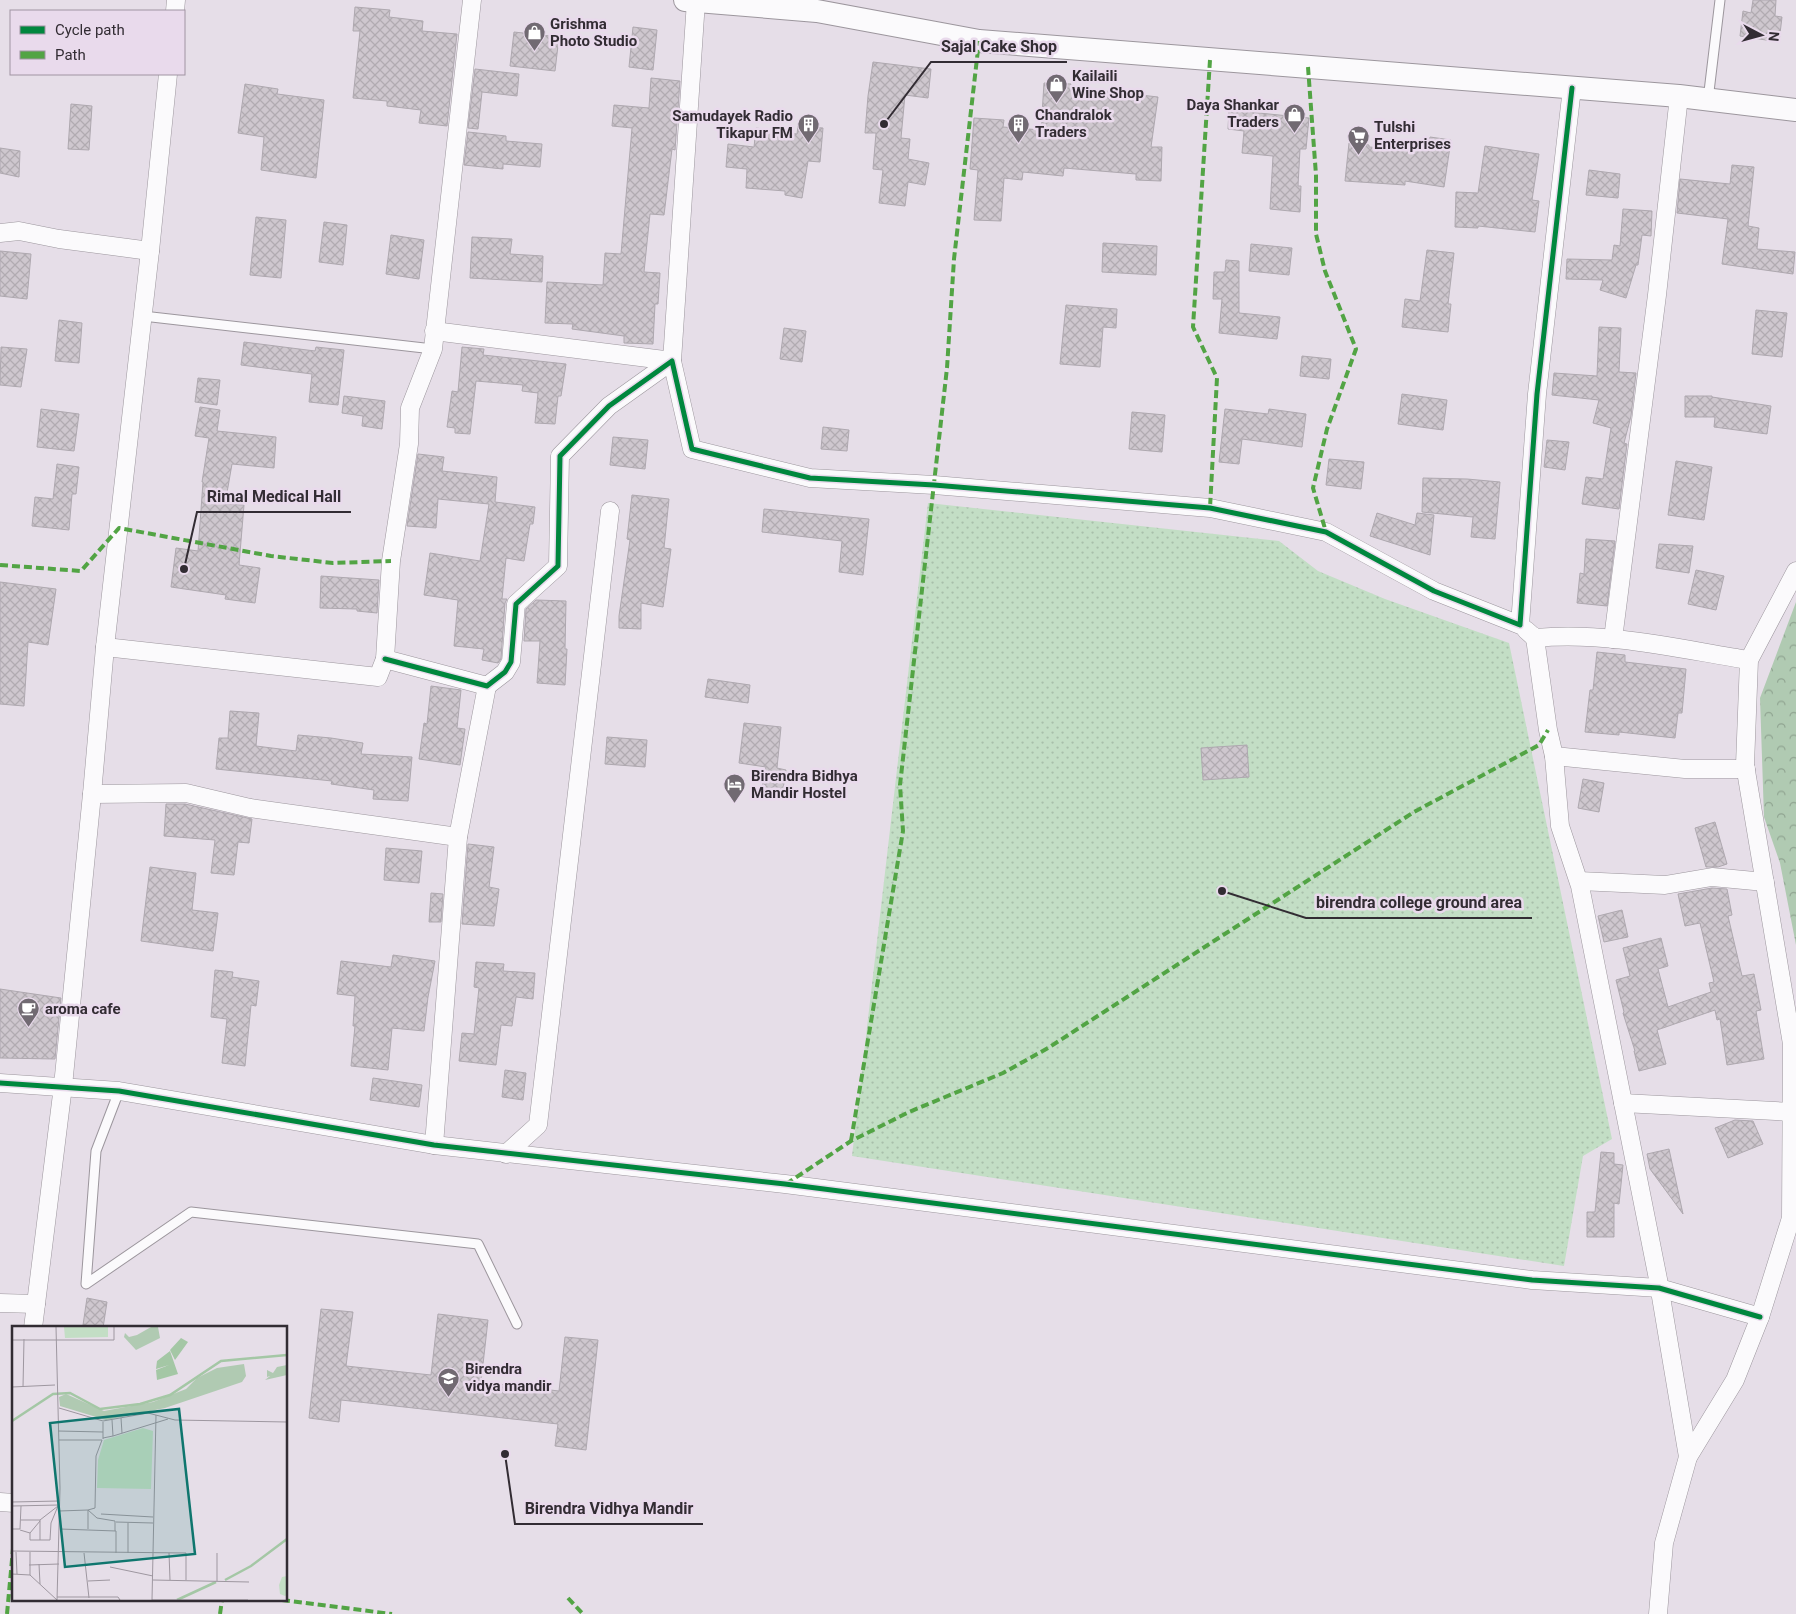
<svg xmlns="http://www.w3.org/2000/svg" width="1796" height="1614" font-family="Roboto,sans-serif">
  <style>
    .green { fill: url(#green-dots) }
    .forest { fill: url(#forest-crowns) }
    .building { fill: url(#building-cross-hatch); stroke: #aea8af }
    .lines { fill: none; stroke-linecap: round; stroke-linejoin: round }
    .service-casing { stroke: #9c969d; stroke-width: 11 }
    .minor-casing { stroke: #9c969d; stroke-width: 19 }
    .tertiary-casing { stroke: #9c969d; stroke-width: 24 }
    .service { stroke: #fbfafc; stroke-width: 9 }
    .minor { stroke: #fbfafc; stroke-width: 18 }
    .tertiary { stroke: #fbfafc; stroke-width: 22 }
    .quiet { stroke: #52a444; stroke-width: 4; stroke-dasharray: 8 4; stroke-linecap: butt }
    .cycleway-casing { stroke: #e9daec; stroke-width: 8 }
    .cycleway { stroke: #00873e; stroke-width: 5 }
    .labels { text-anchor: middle; stroke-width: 5; stroke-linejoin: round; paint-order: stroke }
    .poi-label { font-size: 15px; font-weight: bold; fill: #322c33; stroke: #e9daec; text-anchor: start }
    .inset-river { fill: none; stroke: #a4c7a5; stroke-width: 2.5 }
    .inset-road { fill: none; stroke: #9e97a0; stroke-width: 1 }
    .view { fill: #0f766e; fill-opacity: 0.15; stroke: #0f766e; stroke-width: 2.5 }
    .inset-edge { fill: none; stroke: #322c33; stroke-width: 2.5 }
    .leader { fill: none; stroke: #322c33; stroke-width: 2 }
    .callout-dot { fill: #322c33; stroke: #e9daec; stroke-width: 2 }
    .callout-label { font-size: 16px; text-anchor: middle; font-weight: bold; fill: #322c33; stroke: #e9daec; stroke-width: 5; stroke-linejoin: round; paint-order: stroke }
  </style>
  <defs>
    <pattern id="green-dots" width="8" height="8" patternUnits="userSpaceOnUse" patternTransform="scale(1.25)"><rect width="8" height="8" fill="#c3dec5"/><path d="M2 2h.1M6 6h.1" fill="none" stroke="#a8bfaa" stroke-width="1.8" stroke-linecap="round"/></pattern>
    <pattern id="forest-crowns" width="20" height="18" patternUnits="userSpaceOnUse" patternTransform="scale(1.25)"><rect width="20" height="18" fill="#b0cab2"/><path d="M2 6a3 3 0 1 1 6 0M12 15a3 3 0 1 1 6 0" fill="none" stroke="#90a491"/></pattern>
    <pattern id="building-cross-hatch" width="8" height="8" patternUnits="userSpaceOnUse" patternTransform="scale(1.25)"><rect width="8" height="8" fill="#cec7ce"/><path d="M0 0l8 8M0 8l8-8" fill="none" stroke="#b1abb1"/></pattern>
  </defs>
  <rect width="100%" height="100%" fill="#e6dee8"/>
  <path class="green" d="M928 503 1279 541 1318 571 1385 599 1509 643 1612 1139 1583 1156 1564 1266 852 1156Z"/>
  <path class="forest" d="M1796 602V945L1780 863 1764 817 1760 698Z"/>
  <g class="building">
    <path d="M1753 0H1776L1775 16 1782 17 1779 42 1740 36 1743 11 1751 13Z"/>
    <path d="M355 7 390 10 389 17 423 21 422 31 457 34 447 126 419 123 421 110 387 106V101L353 98 360 31H353Z"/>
    <path d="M633 27 657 30 653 70 629 67Z"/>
    <path d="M514 32 559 37 555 71 510 66Z"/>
    <path d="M873 62 931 69 928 98 905 95 901 138 910 139 908 159 929 163 925 185 908 182 905 206 879 203 883 170 873 169 876 133H865L868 96Z"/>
    <path d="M475 69 519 74 517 96 482 92 478 129 468 128Z"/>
    <path d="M651 78 680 81 675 150 672 149 664 215 650 214 644 272 660 273 658 304H655L653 344 624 343V336L572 329 573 324 545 323 547 282 603 285 605 253 621 254 632 128 612 126 614 105 649 108Z"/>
    <path d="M1044 83 1071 84V87L1158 97 1151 147H1162L1161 181 1136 180V174L1064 168 1063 176 1023 172 1022 180 1004 178 1001 221 974 220 978 170 970 169 974 118 1004 120 1003 127 1041 130Z"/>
    <path d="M245 84 278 89 277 94 324 100 316 178 261 170 264 137 238 133Z"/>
    <path d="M71 104 92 106 89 150 68 149Z"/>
    <path d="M1229 110 1309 118 1306 149H1300L1298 186H1301L1300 212 1270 209 1273 156 1242 153 1244 131 1228 129Z"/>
    <path d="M798 126 823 128 820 162 808 161 802 198 785 195V191L746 188 747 169 726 167 728 144 754 147 756 128 797 134Z"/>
    <path d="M468 132 506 136V141L542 144 540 167 503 164V169L464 165Z"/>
    <path d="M1430 137 1451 140 1444 187 1405 181V185L1345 181 1349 143 1369 145V147L1428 151Z"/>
    <path d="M1485 146 1539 154 1532 200 1539 201 1535 232 1478 226V228L1455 227 1456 192 1478 193Z"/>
    <path d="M0 148 20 151 19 177 0 173Z"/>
    <path d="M1732 165 1754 167 1748 226 1759 228 1757 249 1795 252 1793 274 1722 264 1728 219 1677 213 1680 179 1730 184Z"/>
    <path d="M1589 170 1620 174 1618 198 1586 195Z"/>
    <path d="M1623 209 1652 211 1651 236 1642 235 1638 265H1636L1626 298 1600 290 1603 280 1566 279 1567 259 1612 260 1614 245 1620 246Z"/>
    <path d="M256 217 286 220 281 278 250 275Z"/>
    <path d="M324 222 347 225 343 265 319 262Z"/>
    <path d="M391 235 424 240 419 279 386 274Z"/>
    <path d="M472 237 512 239 510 254 543 256 542 282 470 278Z"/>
    <path d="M1103 243 1157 246 1156 275 1102 272Z"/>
    <path d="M1251 244 1292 248 1289 275 1249 271Z"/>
    <path d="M1427 250 1454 253 1448 304H1451L1448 332 1402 327 1405 299 1420 301Z"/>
    <path d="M0 251 31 254 27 299 0 296Z"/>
    <path d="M1226 260 1239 261V313L1280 317 1277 339 1219 333 1222 299H1213L1214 272H1225Z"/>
    <path d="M1066 305 1117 309 1116 328 1103 327 1100 367 1060 364Z"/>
    <path d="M1756 310 1787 313 1782 357 1752 354Z"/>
    <path d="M59 320 82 323 79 363 55 361Z"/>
    <path d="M1599 327 1621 328 1619 372 1636 373 1631 416 1624 443 1627 444 1619 509 1582 504 1586 477 1603 479 1611 428 1593 423 1599 400 1552 395 1554 373 1597 376Z"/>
    <path d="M784 328 806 331 802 362 780 359Z"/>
    <path d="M244 342 315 351 316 347 344 350 338 405 309 402 312 374 241 365Z"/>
    <path d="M1 347 27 349 21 387 0 385Z"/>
    <path d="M462 347 484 349 483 355 566 364 561 396H558L555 424 535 423 538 393 522 391 523 385 476 381 470 434 455 433V428L447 427 452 391 458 392Z"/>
    <path d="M1302 356 1331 359 1329 379 1300 376Z"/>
    <path d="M198 378 220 380 217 405 195 402Z"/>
    <path d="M1402 394 1447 400 1443 430 1398 424Z"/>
    <path d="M344 396 385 401 382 429 362 426 363 416 342 413Z"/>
    <path d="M1685 396H1712V397L1771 406 1767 434 1714 427 1715 417H1685Z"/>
    <path d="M200 407 220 410 217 431 276 437 274 468 232 464 225 504 244 505 239 565 260 568 255 603 225 599 226 595 171 587 176 548 198 551 203 482H202L209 438 195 436Z"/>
    <path d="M41 409 79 414 74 451 37 447Z"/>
    <path d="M1225 409 1268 414 1269 409 1306 414 1302 447 1242 439 1239 464 1219 462Z"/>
    <path d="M1132 412 1165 415 1162 452 1129 449Z"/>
    <path d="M823 427 849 430 847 451 821 449Z"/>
    <path d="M613 437 648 440 645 469 610 465Z"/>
    <path d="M1547 440 1569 442 1565 470 1544 467Z"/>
    <path d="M418 454 444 457 442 471 497 477 495 502 535 507 533 524H530L524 561 506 558 502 599H507L505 603 501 659 498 663 482 660 484 649 454 646 458 600 424 595 430 553 480 561 489 504 438 499 436 528 407 526Z"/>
    <path d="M1329 459 1364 462 1361 489 1326 485Z"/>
    <path d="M1676 461 1712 467 1704 520 1668 515Z"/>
    <path d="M57 464 79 467 76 494H72L69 530 32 526 35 497 53 499Z"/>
    <path d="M1423 478 1467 479 1500 482 1495 539 1471 537 1473 517 1422 512Z"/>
    <path d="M632 495 669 499 664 548 671 549 663 607 641 603V629L619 628V616L630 540 627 539Z"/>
    <path d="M764 509 869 519 863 575 839 572 842 541 762 532Z"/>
    <path d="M1377 513 1415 525 1417 513 1434 515 1430 555 1370 536Z"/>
    <path d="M1586 539 1615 541 1607 606 1577 603 1580 573 1584 574Z"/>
    <path d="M1659 544 1693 546 1689 573 1656 568Z"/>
    <path d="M1696 570 1724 576 1716 610 1688 604Z"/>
    <path d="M321 576 379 580 377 613 357 611V609L320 608Z"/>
    <path d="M0 582 56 589 48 645 28 642 24 706 0 704Z"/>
    <path d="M536 600 566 601 565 649H567L565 685 537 683 540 641H524L526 609Z"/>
    <path d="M1597 652 1625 655V662L1686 669 1682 713H1678L1675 738 1619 732V735L1585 732 1590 690H1593Z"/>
    <path d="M708 679 750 685 748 703 705 697Z"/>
    <path d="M431 686 461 690 457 728 465 729 460 765 419 759 424 723 427 724Z"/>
    <path d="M230 711 259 713 256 746 296 751 298 735 331 738 363 743 361 754 412 757 408 801 373 799 374 790 331 784 332 781 216 769 219 738H228Z"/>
    <path d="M744 723 781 727 777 768 786 770 782 796 761 792 766 767 739 763Z"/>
    <path d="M607 737 647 740 645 767 605 764Z"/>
    <path d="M1247 745 1249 777 1203 780 1201 748Z"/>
    <path d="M1583 779 1604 783 1599 812 1578 808Z"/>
    <path d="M166 804H185L252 819 249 843 238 842 234 875 211 873 215 840 164 836Z"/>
    <path d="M1715 822 1727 864 1718 867H1706L1695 828Z"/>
    <path d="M468 844 494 847 489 887 499 889 494 926 462 924Z"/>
    <path d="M386 848 422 851 419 883 384 880Z"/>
    <path d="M150 867 196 873 192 910 218 913 213 951 141 941Z"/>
    <path d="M1712 888 1727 889 1732 915 1728 916 1742 976 1754 974 1761 1010 1756 1011 1764 1059 1727 1065 1720 1019 1717 1020 1715 1010 1657 1030 1666 1064 1639 1071 1634 1051H1635L1623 1013 1624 1012 1616 980 1630 976 1623 948 1661 938 1668 966 1658 969 1668 1007 1711 992 1709 983 1714 982 1700 923 1685 926 1678 894Z"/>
    <path d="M431 893 443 894 441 922H429Z"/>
    <path d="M1622 910 1628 937 1604 942 1598 916Z"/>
    <path d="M393 955 435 961 428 997 424 1031 392 1028 388 1070 351 1066 355 1026H353L355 996 337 994 341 961 391 967Z"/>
    <path d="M476 962 504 964 503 971 535 973 533 999 516 997 512 1026 501 1025 496 1065 459 1061 462 1033 474 1034 479 988 474 987Z"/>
    <path d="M215 970 233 972 232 977 259 981 256 1006 251 1005 245 1066 222 1063 227 1019 211 1017Z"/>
    <path d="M0 989 61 998 55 1059 0 1058Z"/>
    <path d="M505 1070 526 1073 523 1100 502 1097Z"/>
    <path d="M373 1078 422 1085 419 1107 370 1100Z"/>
    <path d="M1735 1120 1753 1121 1763 1144 1728 1158 1715 1128Z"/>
    <path d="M1669 1149 1683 1214 1650 1169 1647 1154Z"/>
    <path d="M1601 1152 1614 1153V1164L1623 1165 1619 1204 1614 1203V1237H1587V1212H1595Z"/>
    <path d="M87 1298 107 1302 103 1328 83 1325Z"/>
    <path d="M321 1309 353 1312 346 1366 431 1375 438 1314 488 1320 481 1382 559 1391 565 1337 598 1340 586 1450 555 1446 558 1424 341 1400 339 1422 309 1418Z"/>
  </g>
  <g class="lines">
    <defs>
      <g id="service">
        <path d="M1708 100 1720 0"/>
        <path d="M143 316 433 349"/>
        <path d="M119 1091 96 1151 86 1284 191 1212 478 1244 517 1324"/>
      </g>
      <g id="minor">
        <path d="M175 11 176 0"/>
        <path d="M0 233 19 231 59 239 150 251"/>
        <path d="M434 331 672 361 696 1"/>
        <path d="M1526 630 1535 638C1606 631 1679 649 1749 660"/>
        <path d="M1535 638 1548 730 1554 756 1685 769H1746"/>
        <path d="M1613 639 1657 295 1679 96"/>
        <path d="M105 647 378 677 385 659 391 561 409 444 410 408 433 349 472 0"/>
        <path d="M385 659 487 686 505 672 511 662 516 604 558 566 560 456 609 406 672 361 692 449 810 478 934 485 1210 508 1326 532 1434 591 1520 625 1537 394 1572 88"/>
        <path d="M1554 756 1560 826 1580 886 1658 1279 1688 1457"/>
        <path d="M92 794 186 793 250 808 458 837"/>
        <path d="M1579 881 1665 885 1712 877 1765 882"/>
        <path d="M0 1083 119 1091 434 1145 785 1184 1532 1280 1659 1288 1760 1317"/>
        <path d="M1623 1103 1792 1112"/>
        <path d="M434 1145 458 837 487 686"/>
        <path d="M506 1154 538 1125 610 511"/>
        <path d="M0 1303 36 1304"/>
        <path d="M33 1328 63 1086 92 794 105 647 150 251 168 74"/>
        <path d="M0 1502 14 1503"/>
        <path d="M1658 1614 1664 1543 1688 1457 1735 1380 1760 1317 1791 1218 1792 1044 1745 765 1749 660 1796 571"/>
      </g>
      <path id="tertiary" d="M685 0 817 11 979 41 1679 96 1796 110"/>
    </defs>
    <use href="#service" class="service-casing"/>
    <use href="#minor" class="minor-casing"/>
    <use href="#tertiary" class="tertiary-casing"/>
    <use href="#service" class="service"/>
    <use href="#minor" class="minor"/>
    <use href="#tertiary" class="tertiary"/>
    <g class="quiet">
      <path d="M1210 60 1193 327 1217 378 1210 508"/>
      <path d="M1308 67 1316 175V234L1325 271 1356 349 1327 429 1313 488 1326 532"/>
      <path d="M0 565 81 571 119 528 271 556 333 563 391 561"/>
      <path d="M851 1141 903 831 900 785 947 368 954 259 979 41"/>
      <path d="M786 1184 851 1141 909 1112 1003 1073 1048 1048 1414 812 1539 745 1548 730"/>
      <path d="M568 1598 583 1614"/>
      <path d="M282 1600 392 1614"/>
      <path d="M7 1614 14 1538"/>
      <path d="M220 1614 222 1600"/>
    </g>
    <defs>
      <g id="cycleway">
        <path d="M385 659 487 686 505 672 511 662 516 604 558 566 560 456 609 406 672 361 692 449 810 478 934 485 1210 508 1326 532 1434 591 1520 625 1537 394 1572 88"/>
        <path d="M0 1083 119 1091 434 1145 785 1184 1532 1280 1659 1288 1760 1317"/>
      </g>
    </defs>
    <use href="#cycleway" class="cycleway-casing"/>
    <use href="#cycleway" class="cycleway"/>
  </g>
  <defs>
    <symbol id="shop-pin" viewBox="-11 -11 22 30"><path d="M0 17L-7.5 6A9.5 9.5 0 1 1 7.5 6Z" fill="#716a72" stroke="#e9daec"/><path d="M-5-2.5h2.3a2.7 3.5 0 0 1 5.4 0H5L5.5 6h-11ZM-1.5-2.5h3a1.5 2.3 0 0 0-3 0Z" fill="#fff"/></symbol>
    <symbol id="building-pin" viewBox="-11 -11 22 30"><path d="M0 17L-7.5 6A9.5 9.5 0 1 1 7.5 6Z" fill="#716a72" stroke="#e9daec"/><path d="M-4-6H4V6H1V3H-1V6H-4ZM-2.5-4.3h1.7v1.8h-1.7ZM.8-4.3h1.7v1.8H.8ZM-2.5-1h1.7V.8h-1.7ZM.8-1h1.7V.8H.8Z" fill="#fff"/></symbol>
    <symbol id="supermarket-pin" viewBox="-11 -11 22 30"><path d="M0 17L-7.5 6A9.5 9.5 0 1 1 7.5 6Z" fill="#716a72" stroke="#e9daec"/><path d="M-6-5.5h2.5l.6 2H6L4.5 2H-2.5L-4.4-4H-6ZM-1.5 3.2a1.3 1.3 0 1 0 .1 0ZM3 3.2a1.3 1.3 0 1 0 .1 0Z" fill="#fff"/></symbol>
    <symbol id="hotel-pin" viewBox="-11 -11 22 30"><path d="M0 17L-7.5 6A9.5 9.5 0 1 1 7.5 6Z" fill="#716a72" stroke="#e9daec"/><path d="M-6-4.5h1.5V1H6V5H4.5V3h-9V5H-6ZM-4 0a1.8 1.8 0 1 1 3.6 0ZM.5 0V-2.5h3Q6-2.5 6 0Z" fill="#fff"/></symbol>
    <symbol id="cafe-pin" viewBox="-11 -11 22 30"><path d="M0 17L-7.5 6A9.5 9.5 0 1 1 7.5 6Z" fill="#716a72" stroke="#e9daec"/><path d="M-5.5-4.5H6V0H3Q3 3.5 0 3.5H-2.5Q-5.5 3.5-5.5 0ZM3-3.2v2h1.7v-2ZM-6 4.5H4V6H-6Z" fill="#fff"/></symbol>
    <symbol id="school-pin" viewBox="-11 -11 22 30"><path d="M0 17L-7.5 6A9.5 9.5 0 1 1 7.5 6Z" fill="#716a72" stroke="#e9daec"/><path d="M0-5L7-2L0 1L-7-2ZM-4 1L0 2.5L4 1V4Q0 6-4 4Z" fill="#fff"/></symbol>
  </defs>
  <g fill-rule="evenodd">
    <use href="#shop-pin" x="522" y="20" width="25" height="34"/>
    <use href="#shop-pin" x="1044" y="72" width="25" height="34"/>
    <use href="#shop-pin" x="1282" y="102" width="25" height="34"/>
    <use href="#building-pin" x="1006" y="112" width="25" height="34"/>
    <use href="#building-pin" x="796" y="112" width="25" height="34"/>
    <use href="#supermarket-pin" x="1346" y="124" width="25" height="34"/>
    <use href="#hotel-pin" x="722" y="772" width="25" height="34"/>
    <use href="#cafe-pin" x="16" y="996" width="25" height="34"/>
    <use href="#school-pin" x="436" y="1366" width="25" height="34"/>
  </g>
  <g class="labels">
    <g class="poi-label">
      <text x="550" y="29">Grishma<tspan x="550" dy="17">Photo Studio</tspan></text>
      <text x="1072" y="81">Kailaili<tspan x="1072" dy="17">Wine Shop</tspan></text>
      <text x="1279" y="110" text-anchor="end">Daya Shankar<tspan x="1279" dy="17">Traders</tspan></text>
      <text x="1035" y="120">Chandralok<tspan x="1035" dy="17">Traders</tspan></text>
      <text x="793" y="121" text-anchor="end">Samudayek Radio<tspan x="793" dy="17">Tikapur FM</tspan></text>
      <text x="1374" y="132">Tulshi<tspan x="1374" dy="17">Enterprises</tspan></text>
      <text x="751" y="781">Birendra Bidhya<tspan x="751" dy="17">Mandir Hostel</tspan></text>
      <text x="45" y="1014">aroma cafe</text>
      <text x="465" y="1374">Birendra<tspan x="465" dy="17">vidya mandir</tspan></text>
    </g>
  </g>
  <g transform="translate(12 1326)">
    <rect width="275" height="275" fill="#e6dee8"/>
    <path d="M52 1H96V11L53 12ZM131 102 141 105 139 163 85 162 86 134 92 114Z" fill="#c3dec5"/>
    <path d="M139 1H146L148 12 124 24 112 11 113 7 117 11 125 9ZM232 38 234 50 230 56 153 82 94 94 48 80 47 71 54 68 92 85 141 76 174 63 185 52 205 42ZM275 39V49L253 54 258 50 255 51V44L261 47 265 41Z" fill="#b0cab2"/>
    <path d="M275 250V269L273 270 268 268 267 259 270 251Z" fill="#c3dec5"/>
    <path d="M169 12 176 16 163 34 158 24ZM158 25 166 48 145 54 144 44 157 39 144 43 145 35Z" fill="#a4c7a5"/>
    <path class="inset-river" d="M0 95 41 68 58 67 88 83 128 78 158 69 209 35 275 29M213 254 239 240 275 213M165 274 204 256"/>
    <path class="inset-road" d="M44 1 48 162 45 274M0 14H102V1M0 61 43 59M11 61 12 13M47 82 91 95 136 87 163 94 275 96M109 92 110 107M91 96V113M46 105 91 106M101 110 156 93M91 112 101 110 100 94M47 114H90L84 130 83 182 76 184 85 192 103 195V205M0 176 47 175M0 180 47 179M47 185 76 184V203M89 188 141 191M9 194H28L46 180M28 194V214H38L39 197 46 180M104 196 141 197M0 203H8L9 180M48 203 104 205V227M8 204 18 207V214H28M18 207 28 195M0 225 174 227V254M4 226 5 248M18 226V249M72 227 77 272M116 227V197M157 227 158 254M205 227V255M27 238 28 258M17 239 47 238M98 241 141 250M0 248 18 249 45 274M141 254 237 256M76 255 98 254M45 271H106L108 274M140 274 144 89M140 274H236"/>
    <path class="view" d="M167 83 183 228 53 241 38 97Z"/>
    <rect width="275" height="275" class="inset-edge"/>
  </g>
  <path class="leader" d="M884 124L931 62H1067M184 569L197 512H351M1222 891L1306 918H1532M505 1454L515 1524H703"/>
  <g class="callout-dot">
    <circle cx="884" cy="124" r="5"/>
    <circle cx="184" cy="569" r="5"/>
    <circle cx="1222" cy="891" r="5"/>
    <circle cx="505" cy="1454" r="5"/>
  </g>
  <g class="callout-label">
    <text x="999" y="52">Sajal Cake Shop</text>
    <text x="274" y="502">Rimal Medical Hall</text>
    <text x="1419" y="908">birendra college ground area</text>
    <text x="609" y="1514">Birendra Vidhya Mandir</text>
  </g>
  <rect x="10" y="10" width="175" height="65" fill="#e9daec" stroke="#a094a2"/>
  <rect x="20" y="26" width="25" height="8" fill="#00873e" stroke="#a094a2"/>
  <text x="55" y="35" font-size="15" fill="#322c33">Cycle path</text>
  <rect x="20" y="51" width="25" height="8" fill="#52a444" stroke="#a094a2"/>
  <text x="55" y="60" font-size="15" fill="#322c33">Path</text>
  <g transform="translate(1761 35) rotate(96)" stroke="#e9daec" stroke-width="4" paint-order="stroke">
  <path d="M0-4L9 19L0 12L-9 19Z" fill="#322c33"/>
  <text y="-8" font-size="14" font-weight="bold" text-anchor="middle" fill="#322c33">N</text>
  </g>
</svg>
